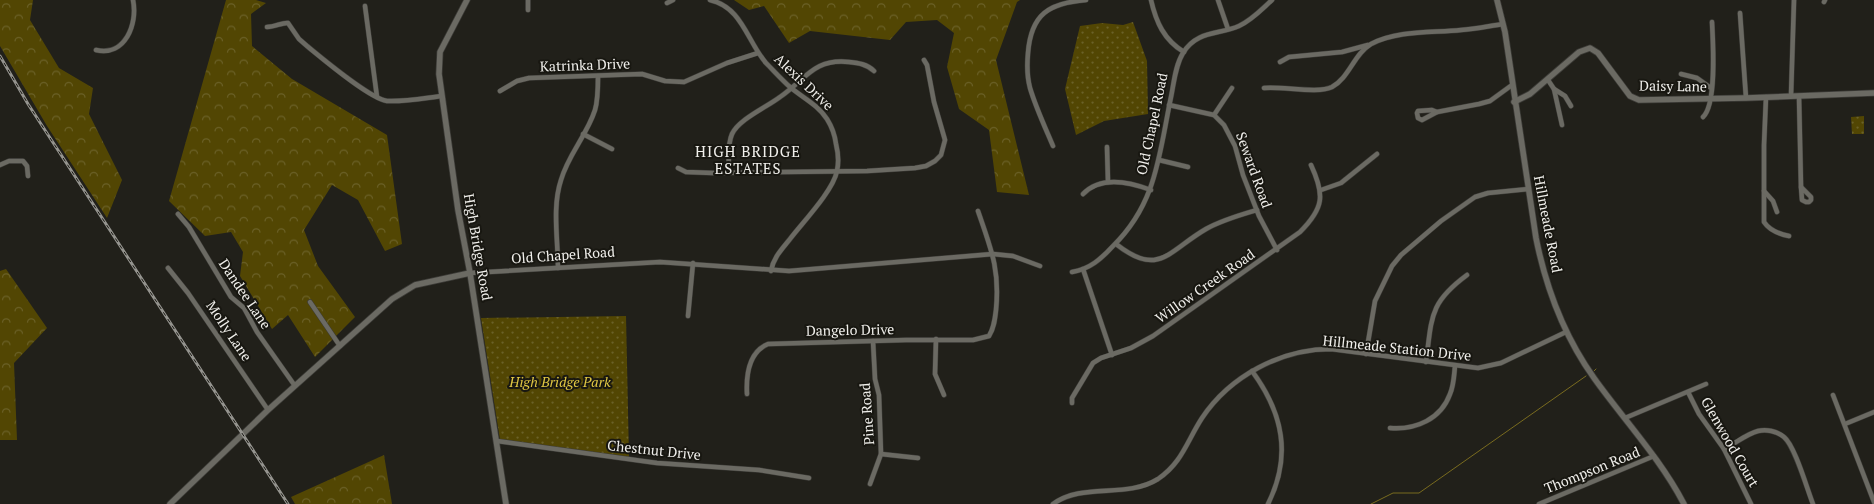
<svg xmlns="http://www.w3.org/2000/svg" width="1874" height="504" font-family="'PT Serif',serif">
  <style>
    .forest { fill: url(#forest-crowns) }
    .park { fill: url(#park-dots) }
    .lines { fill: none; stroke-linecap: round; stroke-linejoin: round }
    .stream { stroke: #796b1f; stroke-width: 1 }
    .minor-casing { stroke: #3d3c38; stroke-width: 5.5 }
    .tertiary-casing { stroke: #3d3c38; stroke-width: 7 }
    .minor { stroke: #6b6a63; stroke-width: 4.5 }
    .tertiary { stroke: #6b6a63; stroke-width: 5.5 }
    .rail-casing { stroke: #95948f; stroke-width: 3 }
    .rail { stroke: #181711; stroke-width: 1; stroke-dasharray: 4; stroke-linecap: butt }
    .labels { text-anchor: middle; stroke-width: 4; stroke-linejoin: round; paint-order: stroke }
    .street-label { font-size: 14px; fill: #f0efeb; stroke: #181711 }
    .park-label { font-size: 14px; font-style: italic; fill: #e0c743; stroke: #181711 }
    .neighbourhood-label { font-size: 15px; letter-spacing: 1px; fill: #f0efeb; stroke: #181711 }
  </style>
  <defs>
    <pattern id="forest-crowns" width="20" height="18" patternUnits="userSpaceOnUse" patternTransform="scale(1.25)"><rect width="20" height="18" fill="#524603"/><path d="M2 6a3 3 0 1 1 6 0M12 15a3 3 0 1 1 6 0" fill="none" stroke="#6b6128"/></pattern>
    <pattern id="park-dots" width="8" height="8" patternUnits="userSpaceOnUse" patternTransform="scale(1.25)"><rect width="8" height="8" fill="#524603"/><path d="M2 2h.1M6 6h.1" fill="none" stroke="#6b6128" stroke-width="1.8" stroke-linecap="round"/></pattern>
  </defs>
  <rect width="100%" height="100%" fill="#21201a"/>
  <g class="forest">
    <path d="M0 0H33L30 20 59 68 93 88 89 114 122 180 107 218 47 126 0 46Z"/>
    <path d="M226 0H256L266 3 251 14 252 46 292 79 387 135 402 244 385 251 358 200 332 185 304 230 318 266 355 317 315 357 288 315 272 329 240 276 243 252 231 232 205 236 169 201Z"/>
    <path d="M734 0H1020L1017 2 996 60 1029 195 997 192 989 130 959 109 947 67 954 33 937 20 906 22 890 40 810 31 789 43 764 6 749 10Z"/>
    <path d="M6 269 47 328 14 363 17 440H0V271Z"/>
    <path d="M384 455 392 504H295L291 497Z"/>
  </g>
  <g class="park">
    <path d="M1133 22 1147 61 1148 114 1104 121 1076 135 1065 89 1080 26 1102 23 1123 25Z"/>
    <path d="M1864 116V134H1852L1851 117Z"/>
    <path d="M626 316 629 458 500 440 481 318Z"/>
  </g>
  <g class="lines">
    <g class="stream">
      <path d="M1594 371 1596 369"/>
      <path d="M1371 504 1393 493H1419L1586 376"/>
    </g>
    <defs>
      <g id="minor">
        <path d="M710 0C742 7 747 41 766 63 774 71 782 80 790 87 803 98 818 105 827 119 832 127 835 136 836 144 838 152 839 162 837 171 833 191 803 222 790 239 782 249 773 258 771 271"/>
        <path d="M1151 0C1156 22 1164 40 1184 52"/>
        <path d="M1218 0 1228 29"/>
        <path d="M1824 2 1825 0"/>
        <path d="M667 3 673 0"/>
        <path d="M365 6 377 97"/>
        <path d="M528 10V0"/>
        <path d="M1740 13 1746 98"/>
        <path d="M267 27C275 27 283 22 288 23L299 39 307 46C323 59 369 98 387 101 405 102 425 98 442 96"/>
        <path d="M96 50C125 57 138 24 133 0"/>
        <path d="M1280 62 1289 57 1342 52 1368 45"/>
        <path d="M1681 74 1697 78 1711 88"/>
        <path d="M1548 80 1554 89 1562 125"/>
        <path d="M1264 88C1282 86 1318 94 1332 87 1349 78 1354 54 1371 44 1398 30 1432 33 1461 30 1475 29 1489 26 1503 24"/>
        <path d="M1554 89 1565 96 1571 106"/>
        <path d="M500 91 517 81 529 78 642 74 665 81 684 82 727 63 758 53"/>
        <path d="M1791 96 1794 0"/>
        <path d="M1799 96 1801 187"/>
        <path d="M1766 97 1764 145V222C1770 231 1779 234 1789 236"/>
        <path d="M1169 105 1214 115 1224 125 1235 146 1243 175 1259 216 1277 250"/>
        <path d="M1432 110 1437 112 1422 120 1418 118 1417 113 1418 111Z"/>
        <path d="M1437 112 1479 104 1490 101 1512 85"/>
        <path d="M1214 115 1232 88"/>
        <path d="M1703 117C1717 104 1713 42 1712 22"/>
        <path d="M583 134 612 149"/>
        <path d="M1053 146C1045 127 1036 108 1030 88 1027 77 1027 64 1028 53 1031 14 1049 3 1086 0"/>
        <path d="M1107 147 1108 182"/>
        <path d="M1159 160 1188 167"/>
        <path d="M0 165 9 161H23L27 166 28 176"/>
        <path d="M678 168 686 172 713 173 867 171 915 168 926 166 935 161 941 155 945 140 934 102 927 65 924 60"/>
        <path d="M729 172C729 161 727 145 732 134 739 119 767 107 780 97 805 80 814 58 849 62 858 63 867 64 874 71"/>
        <path d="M1801 187 1811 197V200L1809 202H1806L1802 200Z"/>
        <path d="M1321 190 1341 183 1377 154"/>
        <path d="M1764 191 1773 201 1777 212"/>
        <path d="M1083 194C1101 175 1130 182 1151 190"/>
        <path d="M178 214 189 227 231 297 244 308 257 332 295 386"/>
        <path d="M1116 244C1159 278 1168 251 1206 229 1222 220 1240 215 1257 210"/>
        <path d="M168 268 188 293 268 410"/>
        <path d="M558 268C558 239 552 207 561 180 568 155 587 135 595 110 598 100 598 87 598 76"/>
        <path d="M1083 269 1112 355"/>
        <path d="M1072 272C1090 269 1101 259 1113 246 1157 203 1159 154 1171 97 1174 83 1175 66 1183 53 1197 30 1219 35 1239 26 1252 20 1261 10 1272 0"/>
        <path d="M470 273 660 262 789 271 993 254 1013 256 1040 266"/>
        <path d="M310 302 340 346"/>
        <path d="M688 316 693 263"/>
        <path d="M936 339 935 374 944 395"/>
        <path d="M1366 354 1375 301 1392 266 1401 255 1441 221 1475 197 1488 193 1528 189"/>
        <path d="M1426 362C1432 317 1429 303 1467 275"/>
        <path d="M1252 371C1283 413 1292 456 1268 504"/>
        <path d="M1688 392 1699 414 1724 449 1751 504"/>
        <path d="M747 394C746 375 749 352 768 344L906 340H973L989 336C994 328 995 319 996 310 1000 269 991 249 978 211"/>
        <path d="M1833 395 1874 502"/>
        <path d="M1072 403V398L1093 363 1101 358 1131 348 1153 336 1300 232C1324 208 1325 195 1311 165"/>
        <path d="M1625 418 1706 384"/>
        <path d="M1845 424 1874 412"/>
        <path d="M1390 428C1416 430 1441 419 1450 394 1454 385 1454 375 1455 366"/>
        <path d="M497 441 657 463 759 470 809 478"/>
        <path d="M1724 449C1735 444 1746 434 1758 431 1766 429 1777 431 1784 437 1795 446 1807 489 1813 504"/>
        <path d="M881 454 918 458"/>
        <path d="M870 484 881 454 879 395 875 379 873 341"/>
        <path d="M1053 504C1083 482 1126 499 1158 479 1182 463 1187 441 1202 418 1230 376 1281 349 1331 349L1478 368 1501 363 1566 332"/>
        <path d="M1539 504 1654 456"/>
      </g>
      <g id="tertiary">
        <path d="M467 0 440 52 439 74 458 210 470 273 506 504"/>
        <path d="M1497 0 1505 32 1536 238C1546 288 1564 336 1594 378 1624 420 1660 458 1684 504"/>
        <path d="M1514 102 1530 94 1579 52 1590 48 1598 53 1630 96 1639 100 1746 98 1874 93"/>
        <path d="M170 504 268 410 392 299 415 285 470 273"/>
      </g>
    </defs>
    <use href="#minor" class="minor-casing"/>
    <use href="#tertiary" class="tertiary-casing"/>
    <use href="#minor" class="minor"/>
    <use href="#tertiary" class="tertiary"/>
    <defs>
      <path id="rail" d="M0 56 28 104 288 504"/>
    </defs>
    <use href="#rail" class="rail-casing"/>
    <use href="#rail" class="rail"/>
  </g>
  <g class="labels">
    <g class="street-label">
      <text transform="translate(585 65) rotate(-2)" y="5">Katrinka Drive</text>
      <text transform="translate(804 82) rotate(43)" y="5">Alexis Drive</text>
      <text transform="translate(1673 86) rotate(1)" y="5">Daisy Lane</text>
      <text transform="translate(1152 124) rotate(-78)" y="5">Old Chapel Road</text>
      <text transform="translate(1254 170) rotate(70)" y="5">Seward Road</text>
      <text transform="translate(1548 224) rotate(79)" y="5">Hillmeade Road</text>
      <text transform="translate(478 247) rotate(80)" y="5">High Bridge Road</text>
      <text transform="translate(563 255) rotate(-4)" y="5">Old Chapel Road</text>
      <text transform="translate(1205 286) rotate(-35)" y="5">Willow Creek Road</text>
      <text transform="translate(245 294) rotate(56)" y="5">Dandee Lane</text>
      <text transform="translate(850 330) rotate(-1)" y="5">Dangelo Drive</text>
      <text transform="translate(229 331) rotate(56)" y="5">Molly Lane</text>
      <text transform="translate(1397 348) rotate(6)" y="5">Hillmeade Station Drive</text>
      <text transform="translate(867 414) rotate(-94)" y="5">Pine Road</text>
      <text transform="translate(1730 442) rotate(60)" y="5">Glenwood Court</text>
      <text transform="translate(654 450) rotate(6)" y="5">Chestnut Drive</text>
      <text transform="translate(1592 470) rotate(-22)" y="5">Thompson Road</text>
    </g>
    <g class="park-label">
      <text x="560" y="387">High Bridge Park</text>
    </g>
    <g class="neighbourhood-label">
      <text x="748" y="157">HIGH BRIDGE<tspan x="748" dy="17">ESTATES</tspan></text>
    </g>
  </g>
</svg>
